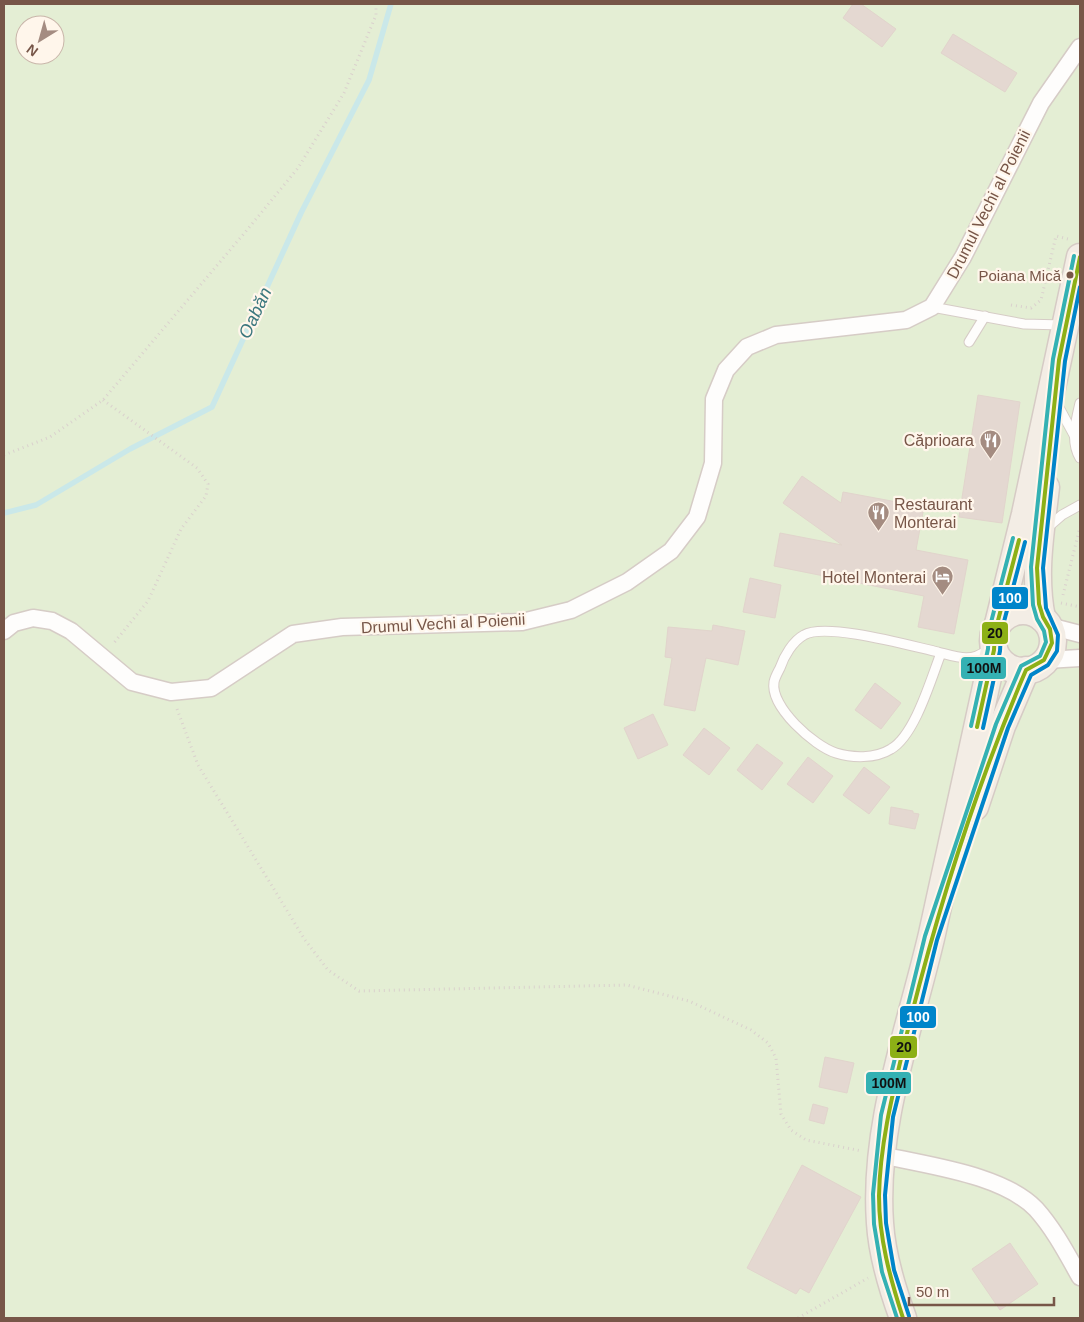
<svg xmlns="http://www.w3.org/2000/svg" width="1084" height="1322" font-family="Helvetica,sans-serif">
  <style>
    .green { fill: #e4eed4; fill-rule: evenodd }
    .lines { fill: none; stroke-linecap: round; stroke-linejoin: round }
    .stream { stroke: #cae8e9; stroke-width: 5.5 }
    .building { fill: #e4d8d1; stroke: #e1d4cc }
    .service-casing { stroke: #d6ccc6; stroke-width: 11 }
    .minor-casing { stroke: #d6ccc6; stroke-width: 19 }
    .primary-casing { stroke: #d6cbc5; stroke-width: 29 }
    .path { stroke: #dad1cd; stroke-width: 3; stroke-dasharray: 1 4; stroke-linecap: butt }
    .service { stroke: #fefdfc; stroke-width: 9 }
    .minor { stroke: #fefdfc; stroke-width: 16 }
    .primary { stroke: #f3ede5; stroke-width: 26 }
    .bus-1-casing { stroke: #fff6eb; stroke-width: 8 }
    .bus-2-casing { stroke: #fff6eb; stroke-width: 8 }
    .bus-3-casing { stroke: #fff6eb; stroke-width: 8 }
    .bus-1 { stroke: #8db016; stroke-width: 4 }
    .bus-2 { stroke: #0085ca; stroke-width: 4 }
    .bus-3 { stroke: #34b1b3; stroke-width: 4 }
    .bus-dot { fill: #775648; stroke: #fff6eb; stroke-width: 2 }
    .labels { text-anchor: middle; stroke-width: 4.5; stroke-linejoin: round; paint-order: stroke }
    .bus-label { font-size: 15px; fill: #775648; stroke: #fff6eb; text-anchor: end }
    .street-label { font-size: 16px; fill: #775648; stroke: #fff6eb }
    .poi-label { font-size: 16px; fill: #775648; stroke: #fff6eb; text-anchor: end }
    .water-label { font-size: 18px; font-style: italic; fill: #3b777e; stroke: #fff6eb }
    .line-badge { stroke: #fff6eb; stroke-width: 2 }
    .badge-label { font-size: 14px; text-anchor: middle; font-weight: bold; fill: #fff }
    .pale-badge-label { font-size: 14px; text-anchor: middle; font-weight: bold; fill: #111 }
  </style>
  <rect width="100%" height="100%" fill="#f7f1ea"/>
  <path class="green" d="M4 4H1080V1318H4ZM25 25H55V55H25Z"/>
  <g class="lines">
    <path class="stream" d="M4 513 36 505 130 449 212 407 301 213 369 80 391 4"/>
  </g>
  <g class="building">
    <path d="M853 4H861L896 29 882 47 843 18Z"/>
    <path d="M953 34 1017 73 1005 92 941 53Z"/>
    <path d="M978 395 1020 402 1002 523 959 517Z"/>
    <path d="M802 476 841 503 843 492 924 507 916 550 968 560 954 634 918 627 924 596 774 566 780 533 842 545 783 503Z"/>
    <path d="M750 578 781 585 775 618 743 612Z"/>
    <path d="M713 625 745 631 738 665 706 658 695 711 664 705 672 658 665 657 668 627 712 631Z"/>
    <path d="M875 683 901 703 881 729 855 710Z"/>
    <path d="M653 714 668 745 638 759 624 728Z"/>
    <path d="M704 728 730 748 709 775 683 755Z"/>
    <path d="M757 744 783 763 762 790 737 770Z"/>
    <path d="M808 757 833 776 813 803 787 784Z"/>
    <path d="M864 767 890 787 869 814 843 795Z"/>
    <path d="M891 807 913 811V813L919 814 915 829 889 824Z"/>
    <path d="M825 1057 854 1063 847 1093 819 1087Z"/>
    <path d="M813 1104 828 1108 824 1124 809 1120Z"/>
    <path d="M802 1165 861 1197 809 1293 800 1288 796 1294 747 1268Z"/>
    <path d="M1010 1243 1038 1284 1000 1310 972 1269Z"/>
  </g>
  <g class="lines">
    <defs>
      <g id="service">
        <path d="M932 307 1024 324 1063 325"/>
        <path d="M969 342 985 316"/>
        <path d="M1055 400 1075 437"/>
        <path d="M1080 403C1076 420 1070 442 1080 458"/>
        <path d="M1047 528 1062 515 1080 505"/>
        <path d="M941 653C931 679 915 735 891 749 875 759 852 758 836 753 814 746 770 707 774 682 775 677 778 672 780 668 784 656 793 641 804 635 826 622 911 646 938 652 957 657 971 663 987 650"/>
      </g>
      <g id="minor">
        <path d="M1049 626 1080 634"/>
        <path d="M4 631 14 623 33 618 52 621 71 631 132 682 171 692 211 688 293 634 342 627 522 622 571 610 627 582 671 551 697 517 713 463 714 399 726 370 747 347 776 335 906 320 932 307 963 257 1041 103 1080 47"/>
        <path d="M1046 660 1080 658"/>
        <path d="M882 1155C928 1166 1002 1174 1036 1209 1054 1229 1067 1254 1080 1277"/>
      </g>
      <g id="primary">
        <circle cx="1023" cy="641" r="30"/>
        <path d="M1042 618C1033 574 1041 531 1046 487"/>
        <path d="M998 624 1025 514 1080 257"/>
        <path d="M975 807 1002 726 1026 670"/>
        <path d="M903 1318C892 1288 882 1256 880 1223 873 1125 910 1029 932 934 953 840 973 745 994 650"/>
      </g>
    </defs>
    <use href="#service" class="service-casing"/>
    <use href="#minor" class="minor-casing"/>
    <use href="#primary" class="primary-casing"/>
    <g class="path">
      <path d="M1011 305 1031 308 1041 300 1056 236 1068 239"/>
      <path d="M103 400 197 468 208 484 206 496 181 529 148 601 113 644"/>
      <path d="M4 455 50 437 103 400 247 230 298 168 344 93 376 15V4"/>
      <path d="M1063 595 1080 527"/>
      <path d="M1061 603 1080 607"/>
      <path d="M177 709 198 765 305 940 328 970 359 991 627 985 689 1001 751 1030 768 1043 776 1058 781 1114 791 1130 806 1140 862 1151"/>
      <path d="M798 1318 868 1278"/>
    </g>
    <use href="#service" class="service"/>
    <use href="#minor" class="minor"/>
    <use href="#primary" class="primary"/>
    <defs>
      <g id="bus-1">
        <path d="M977 727 994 650 995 632 1019 540"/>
        <path d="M903 1318C890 1278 879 1238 879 1196 880 1138 896 1081 909 1025 939 905 977 784 1026 670L1044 660 1052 643 1050 629 1043 617 1039 604 1037 568 1059 360 1080 257"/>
      </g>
      <g id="bus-2">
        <path d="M983 728 1000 651 1001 633 1025 542"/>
        <path d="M909 1316 894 1270 886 1223 885 1195 893 1117 937 940 1008 728 1031 675 1048 665 1057 651 1058 635 1046 608 1043 568 1065 361 1080 287"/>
      </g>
      <g id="bus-3">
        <path d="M971 726 988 649 989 630 1013 538"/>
        <path d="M897 1318 882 1272 874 1224 873 1194 881 1115 925 936 996 724 1021 666 1040 656 1046 642 1044 631 1037 619 1033 605 1031 567 1053 359 1074 256"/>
      </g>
    </defs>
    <use href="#bus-1" class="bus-1-casing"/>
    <use href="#bus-2" class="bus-2-casing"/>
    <use href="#bus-3" class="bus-3-casing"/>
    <use href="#bus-1" class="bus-1"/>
    <use href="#bus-2" class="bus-2"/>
    <use href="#bus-3" class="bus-3"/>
  </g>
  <defs>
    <symbol id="restaurant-pin" viewBox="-11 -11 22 30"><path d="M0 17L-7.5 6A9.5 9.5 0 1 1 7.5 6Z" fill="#a48c81" stroke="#fff6eb"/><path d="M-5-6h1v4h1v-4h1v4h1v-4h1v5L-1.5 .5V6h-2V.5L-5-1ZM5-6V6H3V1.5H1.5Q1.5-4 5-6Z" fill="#fff"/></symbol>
    <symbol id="hotel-pin" viewBox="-11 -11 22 30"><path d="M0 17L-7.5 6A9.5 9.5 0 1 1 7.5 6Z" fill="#a48c81" stroke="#fff6eb"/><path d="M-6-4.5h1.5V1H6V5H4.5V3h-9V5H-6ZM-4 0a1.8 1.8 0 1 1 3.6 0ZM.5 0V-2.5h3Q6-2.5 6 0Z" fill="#fff"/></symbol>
  </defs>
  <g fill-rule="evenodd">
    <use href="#restaurant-pin" x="978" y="428" width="25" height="34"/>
    <use href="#restaurant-pin" x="866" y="500" width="25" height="34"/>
    <use href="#hotel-pin" x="930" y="564" width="25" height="34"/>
  </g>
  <circle class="bus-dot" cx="1070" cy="275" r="4.5"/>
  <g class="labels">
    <g class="bus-label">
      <text x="1061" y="281">Poiana Mică</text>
    </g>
    <g class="street-label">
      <text transform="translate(988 204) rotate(-63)" y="6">Drumul Vechi al Poienii</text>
      <text transform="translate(443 623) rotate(-3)" y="6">Drumul Vechi al Poienii</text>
    </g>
    <g class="poi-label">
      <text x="974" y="446">Căprioara</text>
      <text x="894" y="510" text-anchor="start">Restaurant<tspan x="894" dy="18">Monterai</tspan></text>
      <text x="926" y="583">Hotel Monterai</text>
    </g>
    <g class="water-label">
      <text transform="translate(255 313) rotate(-65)" y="6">Oabăn</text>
    </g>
  </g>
  <g class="line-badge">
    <rect x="991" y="586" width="38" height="24" rx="5" fill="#0085ca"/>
    <rect x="981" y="621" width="28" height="24" rx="5" fill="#8db016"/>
    <rect x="960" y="656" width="47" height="24" rx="5" fill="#34b1b3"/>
    <rect x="899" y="1005" width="38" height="24" rx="5" fill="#0085ca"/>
    <rect x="889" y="1035" width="29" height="24" rx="5" fill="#8db016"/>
    <rect x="865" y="1071" width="47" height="24" rx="5" fill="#34b1b3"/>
  </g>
  <g class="badge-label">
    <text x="1010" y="603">100</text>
    <text x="918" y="1022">100</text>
  </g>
  <g class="pale-badge-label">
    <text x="995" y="638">20</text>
    <text x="984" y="673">100M</text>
    <text x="904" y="1052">20</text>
    <text x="889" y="1088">100M</text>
  </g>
  <rect width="1084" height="1322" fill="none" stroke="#775648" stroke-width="10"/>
  <g transform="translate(40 40) rotate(217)"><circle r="24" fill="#fff6eb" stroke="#c9b6aa"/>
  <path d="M0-4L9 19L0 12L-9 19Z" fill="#a48c81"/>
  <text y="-8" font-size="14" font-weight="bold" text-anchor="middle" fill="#775648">N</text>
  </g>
  <path d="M909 1297v8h145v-8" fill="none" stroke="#775648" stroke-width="2.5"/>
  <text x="916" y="1297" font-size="15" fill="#775648" stroke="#fff6eb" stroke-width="4" paint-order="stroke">50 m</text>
</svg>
